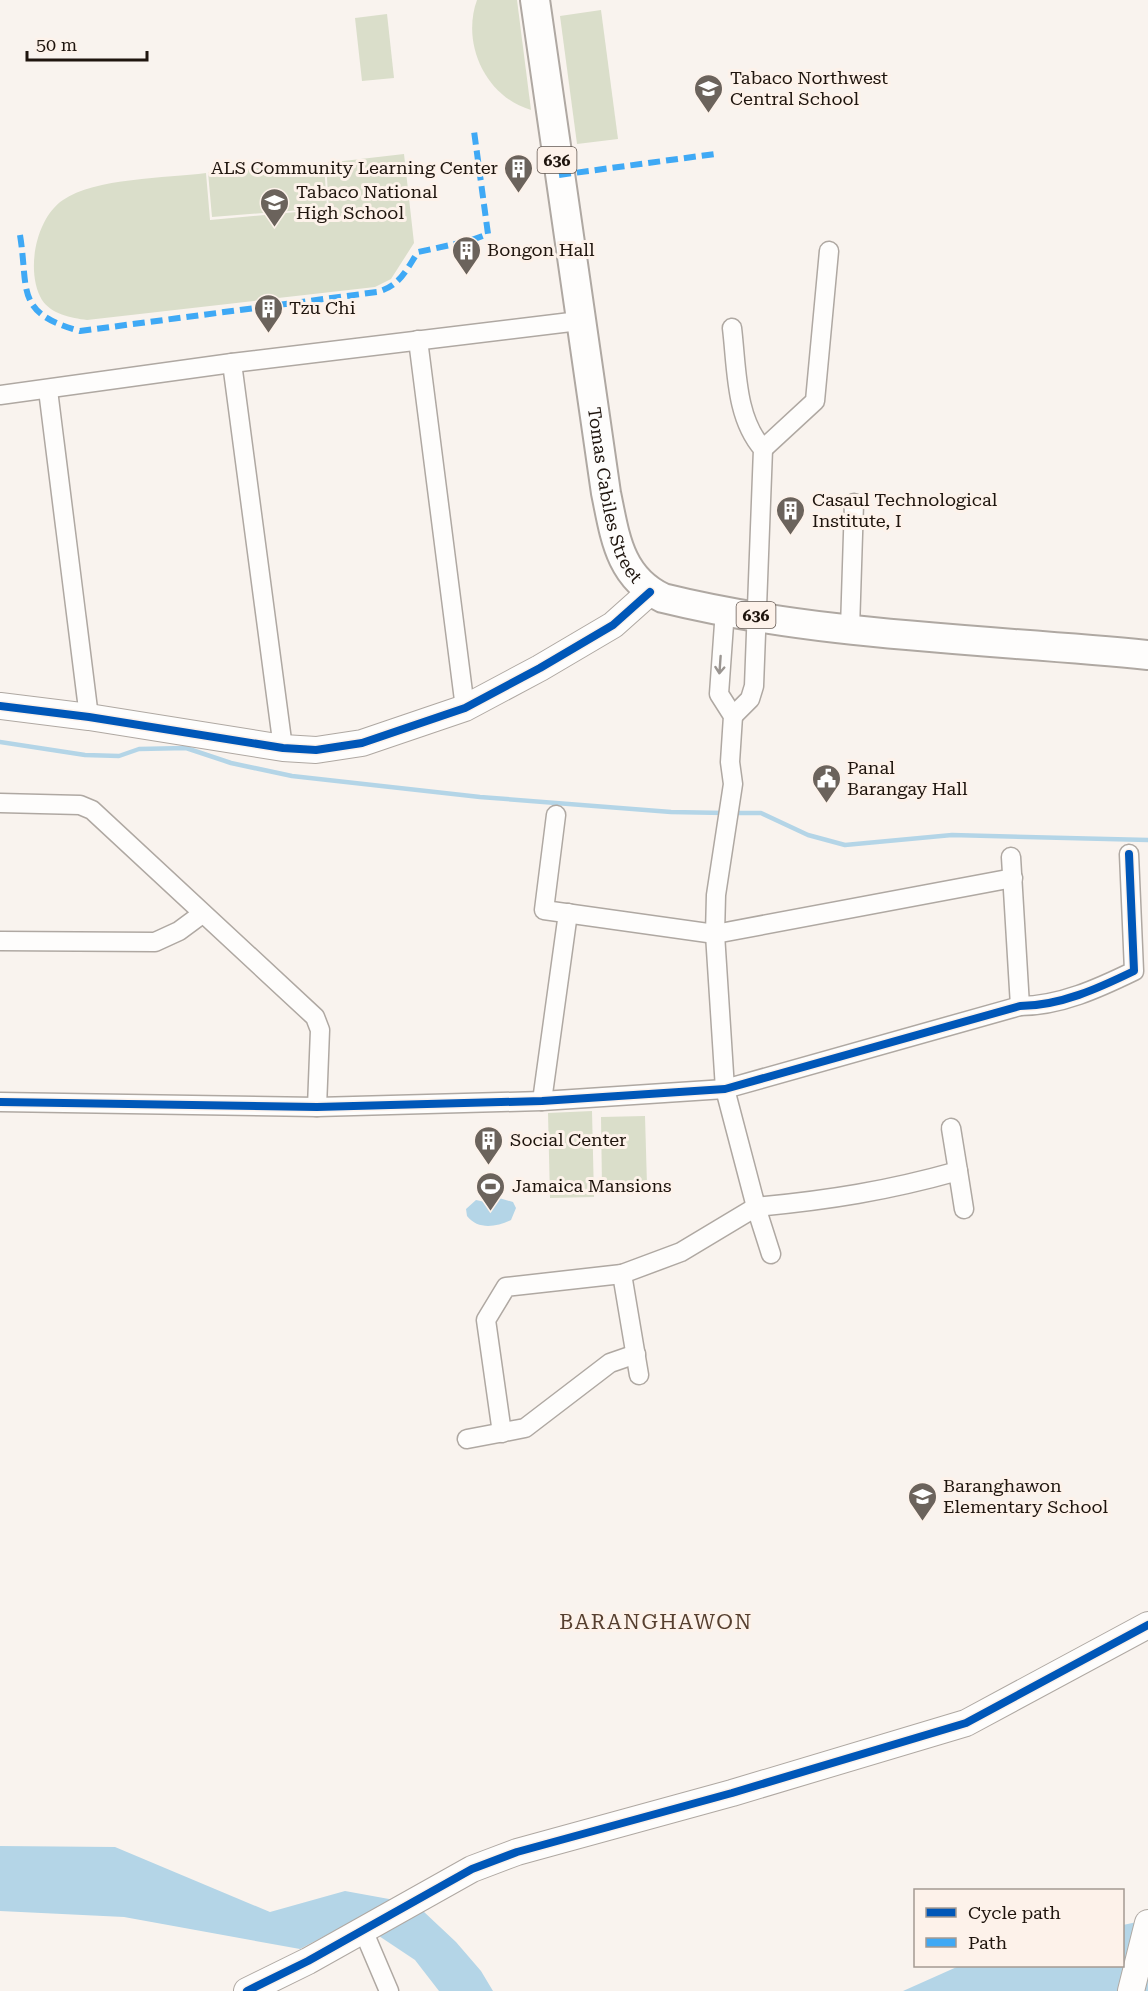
<svg xmlns="http://www.w3.org/2000/svg" width="1148" height="1991" font-family="'Roboto Serif',serif">
  <style>
    .green { fill: #dadeca }
    .water { fill: #b4d5e7 }
    .lines { fill: none; stroke-linecap: round; stroke-linejoin: round }
    .stream { stroke: #b4d5e7; stroke-width: 4.5 }
    .street-casing { stroke: #afa8a2; stroke-width: 21 }
    .secondary-casing { stroke: #afa8a2; stroke-width: 28 }
    .primary-casing { stroke: #afa8a2; stroke-width: 32 }
    .street { stroke: #fefdfc; stroke-width: 18 }
    .secondary { stroke: #fefdfc; stroke-width: 26 }
    .primary { stroke: #fefdfc; stroke-width: 28 }
    .quiet { stroke: #3fa9f5; stroke-width: 6; stroke-dasharray: 12 6; stroke-linecap: butt }
    .cycleway-casing { stroke: #fdf2ea; stroke-width: 11 }
    .cycleway { stroke: #0057b8; stroke-width: 8 }
    .oneway { stroke: #9a9591 }
    .labels { text-anchor: middle; stroke-width: 6; stroke-linejoin: round; paint-order: stroke }
    .shield { fill: #fdf2ea; stroke: #625750; stroke-width: 1.5 }
    .shield-label { font-size: 16px; font-weight: bold; fill: #1f150e }
    .poi-label { font-size: 18px; fill: #1f150e; stroke: #fdf2ea; text-anchor: start }
    .street-label { font-size: 18px; fill: #1f150e; stroke: #fdf2ea }
    .quarter-label { font-size: 21px; letter-spacing: 1.5px; fill: #563f2f; stroke: #fdf2ea }
  </style>
  <rect width="100%" height="100%" fill="#f9f3ee"/>
  <g class="green">
    <path d="M477 0H517L531 110C486 97 461 44 477 0Z"/>
    <path d="M601 10 618 139 577 144 560 16Z"/>
    <path d="M387 14 394 78 362 81 355 18Z"/>
    <path d="M404 154 414 243 391 279 375 287 87 320C71 318 51 314 42 300 25 271 36 218 63 200 94 178 167 178 206 173L210 220 329 209 326 163Z"/>
    <path d="M324 163 327 208 212 217 208 172Z"/>
    <path d="M592 1111 594 1197 550 1198 548 1113Z"/>
    <path d="M645 1116 647 1185 602 1187 601 1117Z"/>
  </g>
  <g class="water">
    <path d="M499 1198 513 1202 516 1208 511 1220C496 1227 478 1230 467 1216L466 1209 476 1200 490 1203Z"/>
    <path d="M0 1846 115 1847 270 1912 345 1891 389 1899 423 1911 456 1942 481 1971 493 1991H439L415 1960 355 1920 300 1949 124 1917 0 1911Z"/>
    <path d="M1137 1922 1148 1923V1991H903L959 1966H1122L1123 1925Z"/>
  </g>
  <g class="lines">
    <g class="stream">
      <path d="M0 742 85 755 119 756 139 749 186 748 231 763 292 776 480 797 671 812 725 813"/>
      <path d="M733 813H761L808 835 845 845 952 835 1148 840"/>
    </g>
    <defs>
      <g id="street">
        <path d="M732 328C737 369 735 417 763 449L754 686 750 699 733 716"/>
        <path d="M418 340 465 708"/>
        <path d="M232 363 283 748"/>
        <path d="M48 390 89 717"/>
        <path d="M0 395 232 363 579 321"/>
        <path d="M763 449 815 401 829 251"/>
        <path d="M725 610 719 694 733 716 730 762 733 784 716 895 715 934 725 1089 756 1207C829 1200 887 1191 958 1171L964 1209"/>
        <path d="M850 629 854 503"/>
        <path d="M0 803 80 805 92 810 315 1017 320 1030 317 1107"/>
        <path d="M556 815 544 910 715 934 1013 878"/>
        <path d="M1011 857 1020 1006"/>
        <path d="M0 941 155 942 179 931 202 914"/>
        <path d="M542 1101 568 913"/>
        <path d="M0 1102 317 1107 542 1101 725 1089 1020 1006C1060 1006 1099 988 1134 971L1129 854"/>
        <path d="M951 1128 958 1171"/>
        <path d="M639 1375 622 1274 681 1252 756 1207 771 1254"/>
        <path d="M502 1433 486 1320 506 1287 622 1274"/>
        <path d="M467 1439 525 1428 610 1363 636 1354"/>
        <path d="M363 1930 389 1991"/>
      </g>
      <g id="secondary">
        <path d="M0 706 89 717 283 748 316 750 362 743 465 708 540 668 613 625 650 592"/>
        <path d="M247 1991 308 1961 472 1869 517 1852 732 1793 966 1723 1148 1625"/>
        <path d="M1131 1991 1148 1923"/>
      </g>
      <g id="primary">
        <path id="s1" d="M535 0 606 493C615 536 619 577 663 598 821 637 987 639 1148 655"/>
      </g>
    </defs>
    <use href="#street" class="street-casing"/>
    <use href="#secondary" class="secondary-casing"/>
    <use href="#primary" class="primary-casing"/>
    <use href="#street" class="street"/>
    <use href="#secondary" class="secondary"/>
    <use href="#primary" class="primary"/>
    <g class="quiet">
      <path d="M559 175 715 154"/>
      <path d="M20 235C29 290 14 313 80 331L377 292C400 286 406 270 418 252L469 241 488 234 474 131"/>
    </g>
    <defs>
      <g id="cycleway">
        <path d="M0 706 89 717 283 748 316 750 362 743 465 708 540 668 613 625 650 592"/>
        <path d="M0 1102 317 1107 542 1101 725 1089 1020 1006C1060 1006 1099 988 1134 971L1129 854"/>
        <path d="M247 1991 308 1961 472 1869 517 1852 732 1793 966 1723 1148 1625"/>
      </g>
    </defs>
    <use href="#cycleway" class="cycleway-casing"/>
    <use href="#cycleway" class="cycleway"/>
  </g>
  <defs><path id="oneway-shaft" d="M-6 0H5M1.5-3L5.5 0L1.5 3" fill="none" stroke-width="1.6" stroke-linecap="round" stroke-linejoin="round" transform="scale(1.5)"/></defs>
  <use class="oneway" href="#oneway-shaft" transform="translate(720 665) rotate(94)"/>
  <defs>
    <symbol id="school-pin" viewBox="-11 -11 22 30"><path d="M0 17L-7.5 6A9.5 9.5 0 1 1 7.5 6Z" fill="#6b635c" stroke="#fdf2ea"/><path d="M0-5L7-2L0 1L-7-2ZM-4 1L0 2.5L4 1V4Q0 6-4 4Z" fill="#fff"/></symbol>
    <symbol id="building-pin" viewBox="-11 -11 22 30"><path d="M0 17L-7.5 6A9.5 9.5 0 1 1 7.5 6Z" fill="#6b635c" stroke="#fdf2ea"/><path d="M-4-6H4V6H1V3H-1V6H-4ZM-2.5-4.3h1.7v1.8h-1.7ZM.8-4.3h1.7v1.8H.8ZM-2.5-1h1.7V.8h-1.7ZM.8-1h1.7V.8H.8Z" fill="#fff"/></symbol>
    <symbol id="civic-pin" viewBox="-11 -11 22 30"><path d="M0 17L-7.5 6A9.5 9.5 0 1 1 7.5 6Z" fill="#6b635c" stroke="#fdf2ea"/><path d="M-.6-6.5H3V-4.5H.6V-3L4-1V1h2V6H-6V1h2V-1L-.6-3ZM-1.2 2.5V6h2.4V2.5Z" fill="#fff"/></symbol>
    <symbol id="stadium-pin" viewBox="-11 -11 22 30"><path d="M0 17L-7.5 6A9.5 9.5 0 1 1 7.5 6Z" fill="#6b635c" stroke="#fdf2ea"/><path d="M0-5a6.5 5 0 1 0 0 10a6.5 5 0 1 0 0-10ZM-3.5-1.8h7v3.6h-7Z" fill="#fff"/></symbol>
  </defs>
  <g fill-rule="evenodd">
    <use href="#school-pin" x="692" y="72" width="33" height="45"/>
    <use href="#building-pin" x="502" y="152" width="33" height="45"/>
    <use href="#school-pin" x="258" y="186" width="33" height="45"/>
    <use href="#building-pin" x="450" y="234" width="33" height="45"/>
    <use href="#building-pin" x="252" y="292" width="33" height="45"/>
    <use href="#building-pin" x="774" y="494" width="33" height="45"/>
    <use href="#civic-pin" x="810" y="762" width="33" height="45"/>
    <use href="#building-pin" x="472" y="1124" width="33" height="45"/>
    <use href="#stadium-pin" x="474" y="1170" width="33" height="45"/>
    <use href="#school-pin" x="906" y="1480" width="33" height="45"/>
  </g>
  <g class="labels">
    <g class="shield">
      <rect x="537.5" y="147" width="39" height="26" rx="4.5"/>
      <rect x="736.5" y="602" width="39" height="26" rx="4.5"/>
    </g>
    <g class="shield-label">
      <text x="557" y="166">636</text>
      <text x="756" y="621">636</text>
    </g>
    <g class="poi-label">
      <text x="730" y="84">Tabaco Northwest<tspan x="730" dy="21">Central School</tspan></text>
      <text x="498" y="174" text-anchor="end">ALS Community Learning Center</text>
      <text x="296" y="198">Tabaco National<tspan x="296" dy="21">High School</tspan></text>
      <text x="487" y="256">Bongon Hall</text>
      <text x="289" y="314">Tzu Chi</text>
      <text x="812" y="506">Casaul Technological<tspan x="812" dy="21">Institute, I</tspan></text>
      <text x="847" y="774">Panal<tspan x="847" dy="21">Barangay Hall</tspan></text>
      <text x="510" y="1146">Social Center</text>
      <text x="512" y="1192">Jamaica Mansions</text>
      <text x="943" y="1492">Baranghawon<tspan x="943" dy="21">Elementary School</tspan></text>
    </g>
    <g class="street-label">
      <text dy="6" stroke="none"><textPath href="#s1" startOffset="502">Tomas Cabiles Street</textPath></text>
    </g>
    <g class="quarter-label">
      <text x="656" y="1629">BARANGHAWON</text>
    </g>
  </g>
  <rect x="914" y="1889" width="210" height="78" fill="#fdf2ea" stroke="#a49a92" stroke-width="1.5"/>
  <rect x="926" y="1908" width="30" height="9" fill="#0057b8" stroke="#a49a92" stroke-width="1.5"/>
  <text x="968" y="1919" font-size="18" fill="#1f150e">Cycle path</text>
  <rect x="926" y="1938" width="30" height="9" fill="#3fa9f5" stroke="#a49a92" stroke-width="1.5"/>
  <text x="968" y="1949" font-size="18" fill="#1f150e">Path</text>
  <path d="M27 51v9h120v-9" fill="none" stroke="#1f150e" stroke-width="3"/>
  <text x="36" y="51" font-size="18" fill="#1f150e" stroke="#fdf2ea" stroke-width="4.5" paint-order="stroke">50 m</text>
</svg>
